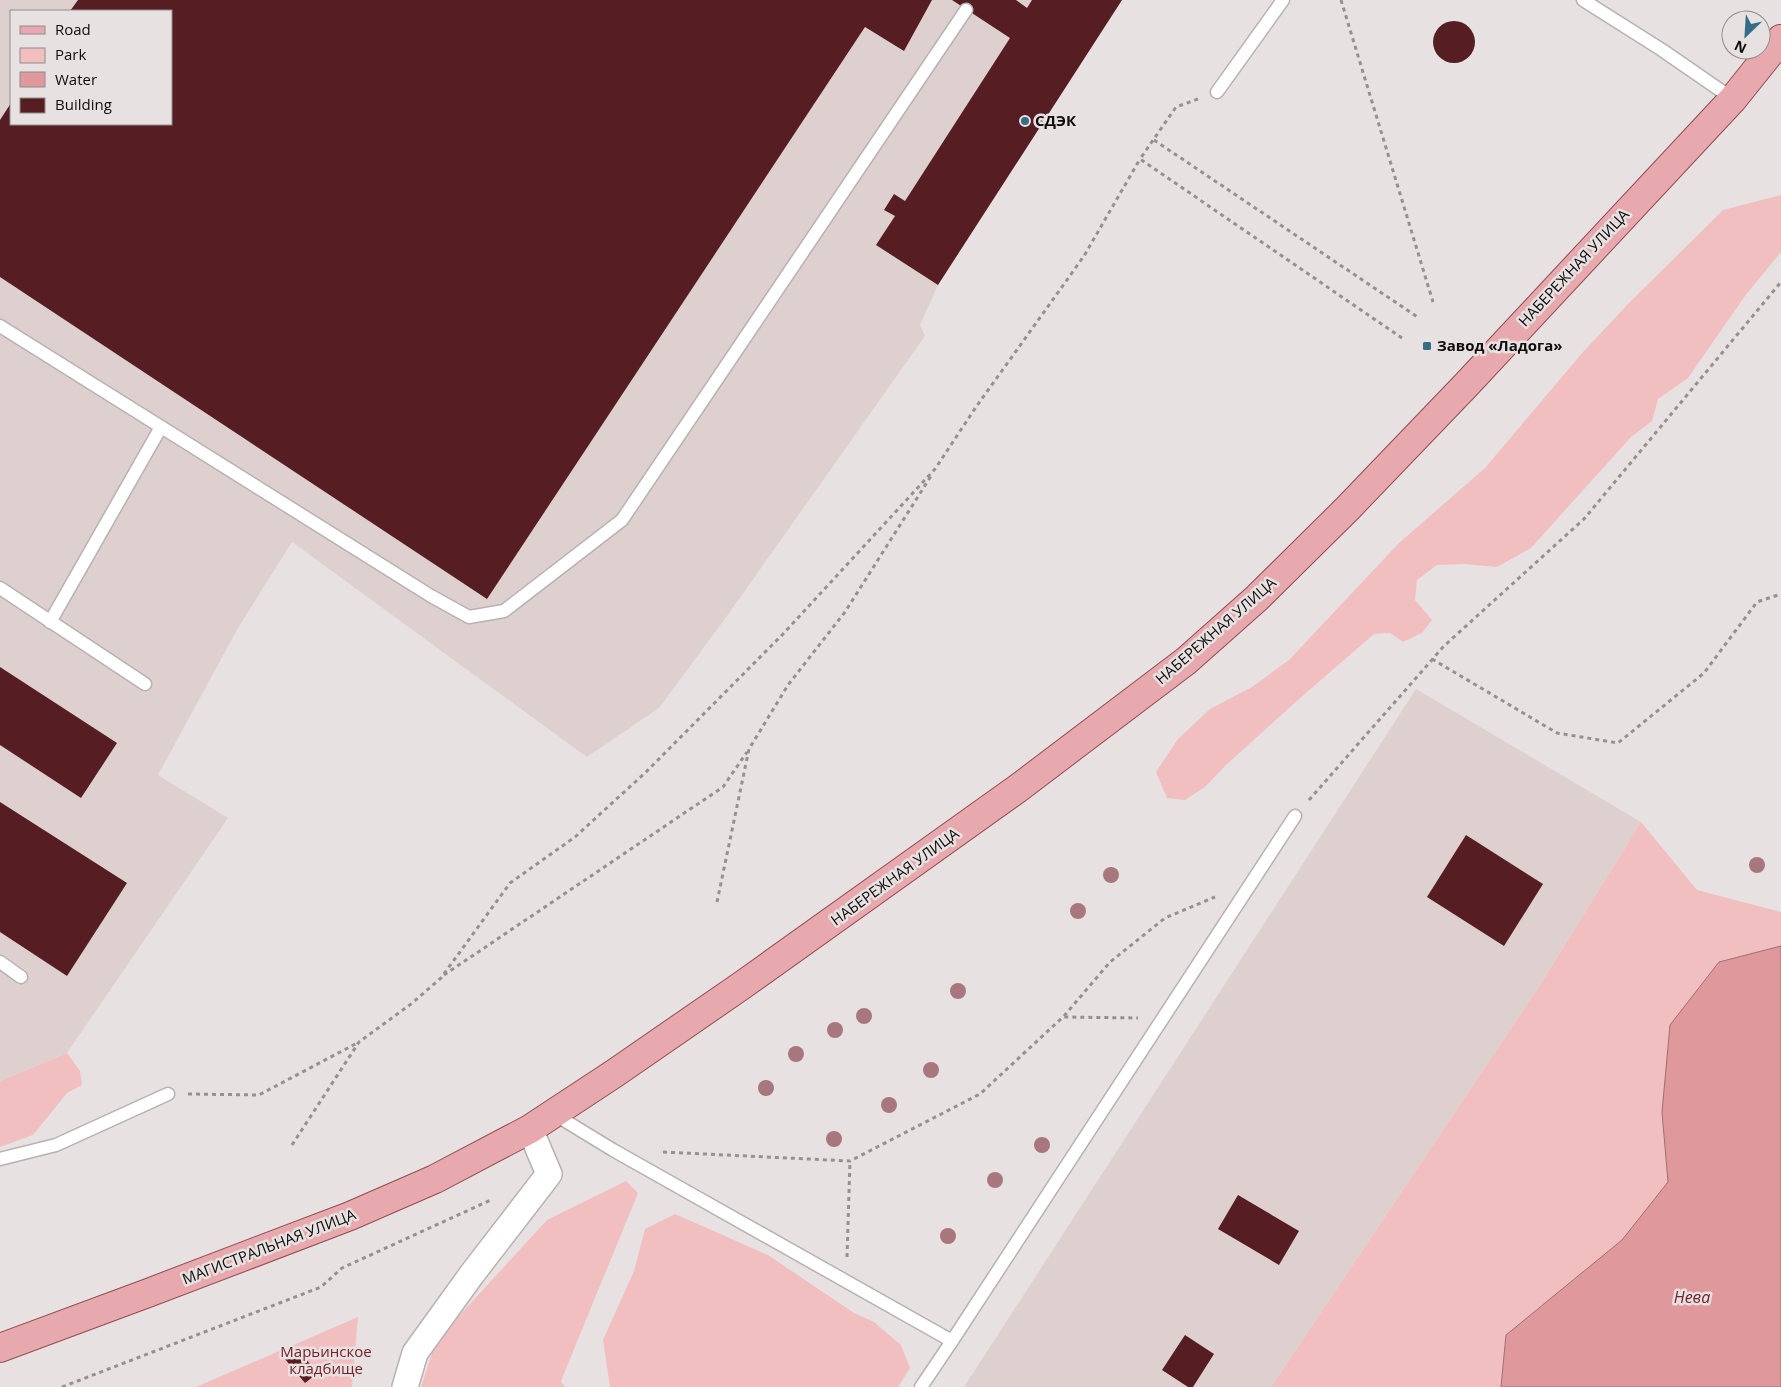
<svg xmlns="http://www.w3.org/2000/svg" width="1781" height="1387" font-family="'Open Sans',sans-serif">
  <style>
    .built { fill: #dfd0d0; fill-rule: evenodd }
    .green { fill: #f2bfc0 }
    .water { fill: #df989b; stroke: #a06e70 }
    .building { fill: #561d23 }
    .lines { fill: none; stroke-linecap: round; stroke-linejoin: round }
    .lane-casing { stroke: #b7b2b2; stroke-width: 15 }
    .street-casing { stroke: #b7b2b2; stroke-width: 28 }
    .primary-casing { stroke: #914c51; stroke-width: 30 }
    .path { stroke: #969191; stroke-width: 3; stroke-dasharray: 4 4; stroke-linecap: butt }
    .lane { stroke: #fff; stroke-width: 12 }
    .street { stroke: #fff; stroke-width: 25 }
    .primary { stroke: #e7a9ad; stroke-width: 28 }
    .tree { fill: #a8777d }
    .poi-dot { fill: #336e86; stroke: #e8e1e1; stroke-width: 2 }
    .labels { text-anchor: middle; stroke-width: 5; stroke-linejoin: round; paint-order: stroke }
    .poi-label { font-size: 15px; font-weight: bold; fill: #0e0c0c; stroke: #e8e1e1; text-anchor: start }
    .street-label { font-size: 15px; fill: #0e0c0c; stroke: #e8e1e1 }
    .park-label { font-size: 15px; fill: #74212c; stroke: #e8e1e1 }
    .water-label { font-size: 16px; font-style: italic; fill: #73212c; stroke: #e8e1e1 }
  </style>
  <rect width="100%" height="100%" fill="#e8e1e1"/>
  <g class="built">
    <path d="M0 0H1122L938 285 920 325 925 336 727 616 659 708 587 757 292 542 238 628 158 775 228 818 67 1053 0 1081ZM11 11H171V124H11Z"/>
    <path d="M1416 689 1641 822 1540 985 1271 1387H964Z"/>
  </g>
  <g class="green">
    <path d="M1781 195V252L1745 296 1688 378 1658 399 1652 421 1631 437 1531 548 1497 567 1465 564 1437 565 1417 580 1415 600 1432 620 1422 633 1403 642 1390 633 1374 634 1299 699 1226 765 1205 787 1185 800 1167 798 1156 772 1178 739 1210 709 1252 687 1289 660 1399 543 1485 468 1583 352 1628 304 1723 210Z"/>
    <path d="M1641 822 1697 890 1781 912V946L1719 962 1662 1112 1668 1182 1622 1240 1506 1335 1501 1387H1271L1540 985Z"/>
    <path d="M67 1053 80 1071 82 1085 67 1093 33 1135 0 1147V1081Z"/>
    <path d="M626 1181 638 1193 561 1381 565 1387H421L436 1341 547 1220Z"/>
    <path d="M675 1214 768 1255 854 1313 874 1322 901 1345 910 1368 898 1387H610L603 1340 634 1271 645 1229Z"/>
    <path d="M358 1317 352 1387H196Z"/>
  </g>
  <path class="water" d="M1781 946V1387H1501L1506 1335 1622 1240 1668 1182 1662 1112 1670 1025 1719 962Z"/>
  <g class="building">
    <path d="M78 0H932L904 51 865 27 487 599 0 277V120L11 103V124H171V11H70Z"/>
    <path d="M952 0H1016L1027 8 1032 0H1122L938 285 876 245 895 216 884 210 894 194 905 201 1010 38Z"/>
    <circle cx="1454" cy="42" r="21"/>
    <path d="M0 667 117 743 81 798 0 745Z"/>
    <path d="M0 802 127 883 67 976 0 932Z"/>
    <path d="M1466 835 1543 884 1504 946 1427 897Z"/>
    <path d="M1238 1195 1299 1231 1279 1265 1218 1229Z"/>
    <path d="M1185 1335 1214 1354 1193 1387H1188L1162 1370Z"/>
    <path d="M297 1349 318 1373 305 1383 285 1359Z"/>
  </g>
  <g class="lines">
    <defs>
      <g id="lane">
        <path d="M1583 0 1662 50 1733 99"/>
        <path d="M1217 92 1283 0"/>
        <path d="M0 326 431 596 469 617 504 611 622 520 966 10"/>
        <path d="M0 588 145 684"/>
        <path d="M50 622 161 427"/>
        <path d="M0 962 21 977"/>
        <path d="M554 1114 613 1150 952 1341"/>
        <path d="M0 1159 56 1145 168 1094"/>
        <path d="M921 1387 952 1341 1295 816"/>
      </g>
      <path id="street" d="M405 1387 415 1353 472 1274 549 1174 530 1129"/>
      <path id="primary" d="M0 1348 148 1293 350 1216 435 1179 530 1129 615 1073 741 986 1017 789 1186 661 1257 598 1348 508 1467 384 1733 99 1781 39"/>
    </defs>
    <use href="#lane" class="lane-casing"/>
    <use href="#street" class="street-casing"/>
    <use href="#primary" class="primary-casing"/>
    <g class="path">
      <path d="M1341 0 1433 302"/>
      <path d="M1198 99 1176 107 1140 159 1402 338"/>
      <path d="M1154 140 1419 318"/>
      <path d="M1432 659 1557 733 1618 743 1704 673 1757 602 1781 594"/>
      <path d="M1309 800 1444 646 1584 519 1781 282"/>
      <path d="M717 902 749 749 788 685 845 612 931 476"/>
      <path d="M444 975 723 787 747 752"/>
      <path d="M1064 1016 1110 962 1165 918 1215 897"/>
      <path d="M188 1094 259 1095 359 1042"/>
      <path d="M292 1145 359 1042 411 1004 441 978 510 883 575 837 646 772 784 633 935 469 976 407 1084 256 1140 159"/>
      <path d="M663 1152 850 1161 980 1094 1063 1017 1138 1018"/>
      <path d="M847 1257 850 1161"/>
      <path d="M62 1387 321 1287 342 1268 493 1199"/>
    </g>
    <use href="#lane" class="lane"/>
    <use href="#street" class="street"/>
    <use href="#primary" class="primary"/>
  </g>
  <g class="tree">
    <circle cx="1757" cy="865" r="8"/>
    <circle cx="1111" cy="875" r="8"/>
    <circle cx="1078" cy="911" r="8"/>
    <circle cx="958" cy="991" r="8"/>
    <circle cx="864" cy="1016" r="8"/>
    <circle cx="835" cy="1030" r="8"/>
    <circle cx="796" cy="1054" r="8"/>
    <circle cx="931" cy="1070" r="8"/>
    <circle cx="766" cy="1088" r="8"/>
    <circle cx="889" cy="1105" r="8"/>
    <circle cx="834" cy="1139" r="8"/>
    <circle cx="1042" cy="1145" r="8"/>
    <circle cx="995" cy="1180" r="8"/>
    <circle cx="948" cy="1236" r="8"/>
  </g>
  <g class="poi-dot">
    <circle cx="1025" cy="121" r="5"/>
    <rect x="1422" y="341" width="10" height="10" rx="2.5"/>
  </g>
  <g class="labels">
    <g class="poi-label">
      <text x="1035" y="126">СДЭК</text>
      <text x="1437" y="351">Завод «Ладога»</text>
    </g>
    <g class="street-label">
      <text transform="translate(1574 268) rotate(-47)" y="5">НАБЕРЕЖНАЯ УЛИЦА</text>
      <text transform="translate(1216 631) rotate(-41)" y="5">НАБЕРЕЖНАЯ УЛИЦА</text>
      <text transform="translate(895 877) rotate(-36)" y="5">НАБЕРЕЖНАЯ УЛИЦА</text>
      <text transform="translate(269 1247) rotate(-21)" y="5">МАГИСТРАЛЬНАЯ УЛИЦА</text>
    </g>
    <g class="park-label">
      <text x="326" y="1357">Марьинское<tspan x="326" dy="17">кладбище</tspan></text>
    </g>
    <g class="water-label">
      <text x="1692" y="1303">Нева</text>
    </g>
  </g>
  <rect x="10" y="10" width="162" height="115" fill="#e8e1e1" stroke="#918c8c"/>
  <rect x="20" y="26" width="25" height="8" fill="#e7a9ad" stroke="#918c8c"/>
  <text x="55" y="35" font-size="15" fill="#0e0c0c">Road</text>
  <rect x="20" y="48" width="25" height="15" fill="#f2bfc0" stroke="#918c8c"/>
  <text x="55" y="60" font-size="15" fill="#0e0c0c">Park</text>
  <rect x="20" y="72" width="25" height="15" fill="#df989b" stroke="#918c8c"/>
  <text x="55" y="85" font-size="15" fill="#0e0c0c">Water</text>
  <rect x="20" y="98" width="25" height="15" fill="#561d23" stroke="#918c8c"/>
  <text x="55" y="110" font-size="15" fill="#0e0c0c">Building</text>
  <g transform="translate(1746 35) rotate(205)"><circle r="24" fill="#e8e1e1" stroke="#918c8c"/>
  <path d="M0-4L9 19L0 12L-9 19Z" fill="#336e86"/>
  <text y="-8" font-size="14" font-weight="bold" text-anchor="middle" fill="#0e0c0c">N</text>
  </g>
</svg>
